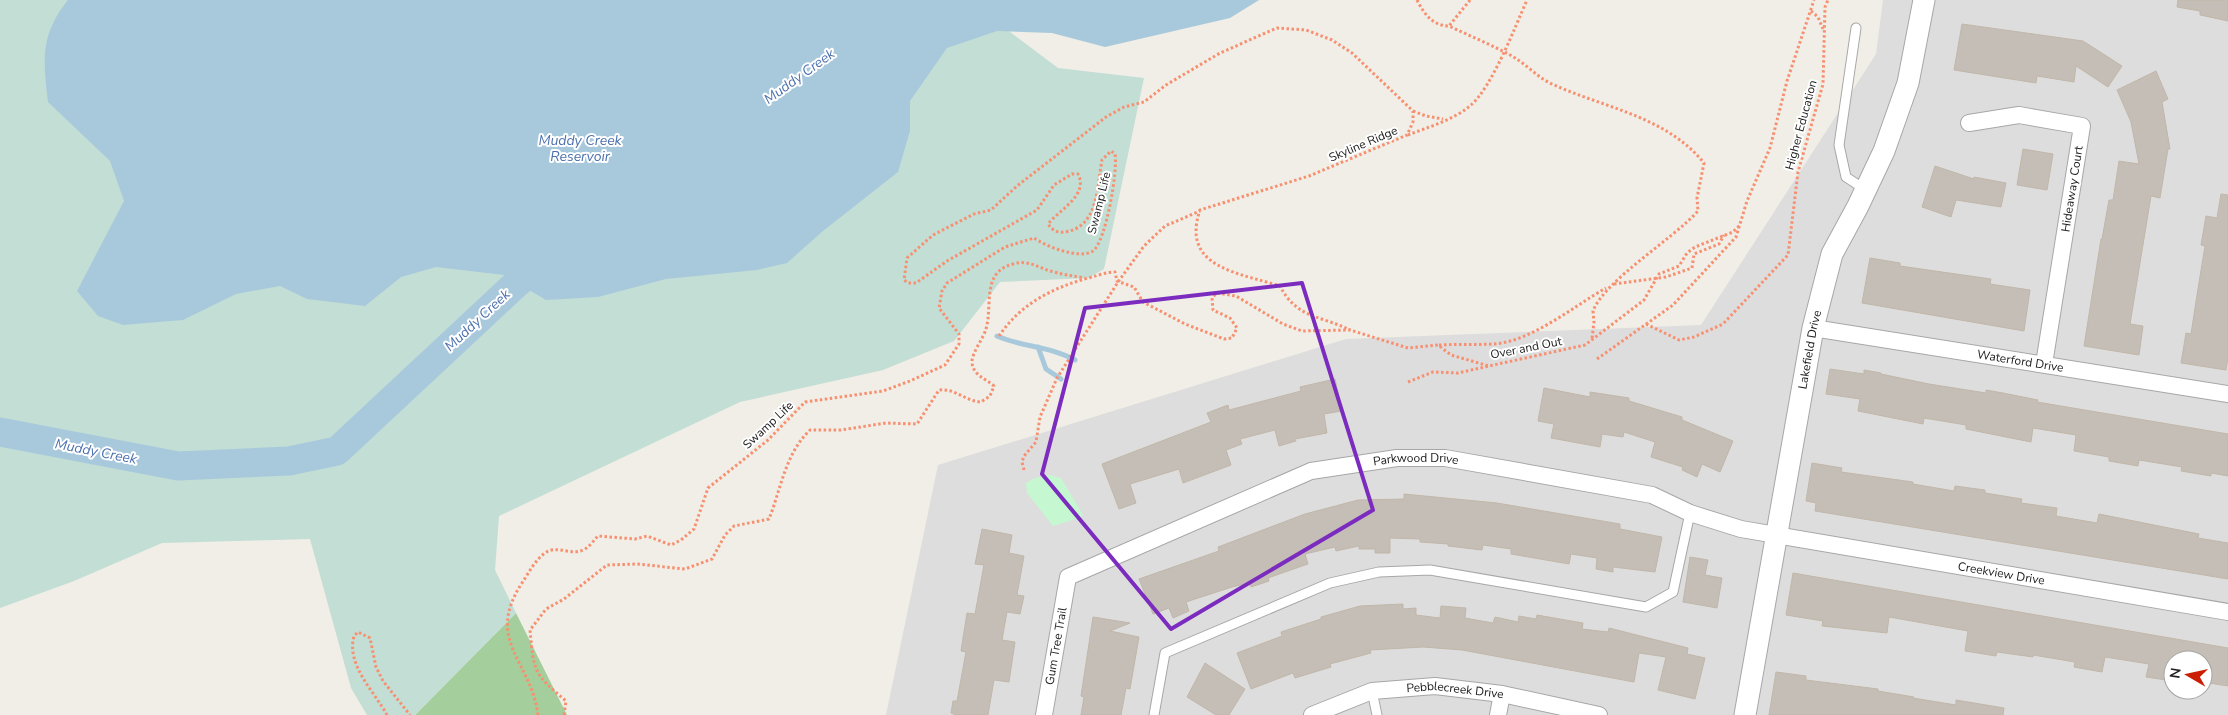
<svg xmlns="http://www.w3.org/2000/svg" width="2228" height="715" font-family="'Nunito Sans',sans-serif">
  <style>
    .residential { fill: #dedddd; fill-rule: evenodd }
    .forest { fill: #a4ce9c }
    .wetland { fill: #c3ded5 }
    .park { fill: #c5f8d0 }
    .water { fill: #a8c9dc }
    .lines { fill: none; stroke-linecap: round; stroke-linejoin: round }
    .stream { stroke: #a8c9dc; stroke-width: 5 }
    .river { stroke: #a8c9dc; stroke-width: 29 }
    .building { fill: #c5beb6; stroke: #c1b7a9 }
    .service-casing { stroke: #a7a7a7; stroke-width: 11 }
    .minor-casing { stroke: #a7a7a7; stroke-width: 18 }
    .tertiary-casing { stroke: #a7a7a7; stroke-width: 23 }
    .path { stroke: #f79070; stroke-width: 3; stroke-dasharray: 2.5 2.5; stroke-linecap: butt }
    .service { stroke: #fff; stroke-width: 9 }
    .minor { stroke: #fff; stroke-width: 16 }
    .tertiary { stroke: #fff; stroke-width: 21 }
    .marked { fill: none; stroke: #7b2cbf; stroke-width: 4; stroke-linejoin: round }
    .labels { text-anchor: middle; stroke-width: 4; stroke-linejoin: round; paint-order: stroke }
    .street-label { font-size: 12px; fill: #202020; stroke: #fff }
    .water-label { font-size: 14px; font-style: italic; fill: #4d71ae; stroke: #fff }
  </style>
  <rect width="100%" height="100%" fill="#f0eee6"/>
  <path class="residential" d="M1883 0H2228V715H886L938 465 1346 339 1701 325 1876 54ZM2173 660H2203V690H2173Z"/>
  <path class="forest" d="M516 613 567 715H415Z"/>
  <path class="wetland" d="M0 0H967L1058 68 1144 78 1104 269 1088 278 1000 282 954 341 883 370 740 402 499 516 495 570 516 613 415 715H367L351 688 310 539 162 543 74 581 0 608Z"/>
  <path class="park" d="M1050 475 1061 478 1083 515 1079 518 1053 526 1027 493 1026 483 1035 478Z"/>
  <path class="water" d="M68 0H1259L1230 18 1105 47 1052 33 997 31 947 48 910 101V131L898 172 823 231 787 263 757 270 666 279 598 297 546 300 504 275 436 267 401 277 365 306 307 299 280 286 236 294 183 320 123 325 98 316 77 291 124 201 110 161 48 102C43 60 40 35 68 0Z"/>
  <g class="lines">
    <g class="stream">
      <path d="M997 336C1021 347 1050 346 1075 360"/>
      <path d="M1038 347 1046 369 1061 379"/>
    </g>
    <path class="river" d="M0 432 178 466 289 461 337 451 517 283 549 259"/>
  </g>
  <g class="building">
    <path d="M2178 0H2228V21L2200 15V11L2177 7Z"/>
    <path d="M1962 24 2083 41 2122 66 2108 87 2076 66 2074 82 2037 76 2036 83 1954 70Z"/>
    <path d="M2156 71 2168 99 2162 102 2170 149H2168L2160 198 2151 196 2130 324 2143 326 2139 355 2084 346 2101 239H2102L2109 200H2113L2119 161 2139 164 2131 122 2117 90Z"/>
    <path d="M2023 149 2053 154 2047 190 2017 185Z"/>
    <path d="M1935 166 1974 179V177L2006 183 2001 207 1956 200 1951 217 1922 207Z"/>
    <path d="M2221 194 2228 195V357L2226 370 2181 363 2186 333 2191 334 2197 295 2205 246 2201 245 2206 216 2217 218Z"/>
    <path d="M1870 258 1900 263V266L1991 279 1990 284 2030 290 2024 331 1862 303Z"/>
    <path d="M1830 369 1864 374V370L1881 373V374L1929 384 1986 393V390L2003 393 2038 400 2037 402 2228 434V476L2211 473V476L2181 471 2182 467 2139 460 2138 466 2109 461V457L2074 451 2076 435 2033 428 2031 442 1966 429V425L1924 418 1923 424 1858 411 1860 399 1826 394Z"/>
    <path d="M1335 379 1342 411 1324 414 1327 433 1295 439 1296 441 1279 446 1275 430 1240 439 1242 444 1226 450 1231 465 1183 483 1179 469 1130 484 1136 503 1119 509 1102 464 1211 422 1207 413 1228 405 1229 410 1301 391 1300 387Z"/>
    <path d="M1544 388 1590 397V392L1629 398V401L1682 417V420L1733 441 1720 472 1702 464 1697 477 1682 470 1683 467 1651 457 1655 442 1624 432 1623 437 1602 434 1600 447 1551 438 1554 424 1538 421Z"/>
    <path d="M1812 463 1842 468 1841 472 1913 482V484L1954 491 1955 486 1985 490V493L2022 499 2021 503 2057 508 2056 516 2097 523 2099 514 2199 534 2198 538 2228 543V579L1815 511 1816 503 1806 501Z"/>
    <path d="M1404 494 1497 503 1620 524V529L1662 537 1655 572 1613 567V572L1596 569 1597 558 1571 554 1569 564 1511 554V549L1483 545 1482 550 1448 546V544L1420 542V539L1390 538V553H1375V549H1359V546L1336 551 1335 547 1305 554 1308 564 1268 578 1269 581 1251 587 1249 583 1232 587 1186 602 1189 611 1173 618 1169 608 1153 614 1139 579 1219 551 1218 547 1305 514 1358 500 1404 499Z"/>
    <path d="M982 529 1012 535 1009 553 1024 556 1017 595 1024 596 1020 614 1007 612 1002 640 1015 642 1009 682 994 680 988 715H956L951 713 953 701H957L966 652 961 651 967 613 975 614 984 565 975 564Z"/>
    <path d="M1690 557 1708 560 1705 575 1722 578 1717 608 1683 602Z"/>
    <path d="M1793 573 2228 648V686L2203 682V660H2173V681L2146 677 2149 664 2105 657 2102 672 2074 667 2075 662 2033 655V657L1997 652 1996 656 1965 651 1968 631 1889 617 1887 633 1822 626 1823 621 1786 615Z"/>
    <path d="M1403 604V609L1416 608V615L1440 618 1441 606 1466 608 1465 618 1493 623 1495 617 1518 622 1519 616 1536 619 1537 615 1583 623 1582 629 1608 632 1609 628 1688 648 1687 654 1705 658 1695 699 1658 690 1666 657 1639 653 1634 682 1462 650 1423 647 1370 650 1371 653 1330 664 1331 667 1295 678 1293 673 1251 689 1237 653 1282 636 1281 632 1321 619V617L1360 606Z"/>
    <path d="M1093 617 1130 623 1110 631 1139 637 1130 689 1126 688 1121 715H1081L1084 697 1081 696Z"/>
    <path d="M1205 663 1245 689 1229 715H1216L1187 697Z"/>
    <path d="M1776 672 1806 676V680L1878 689V691L1914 697 1913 698 1956 705V700L2004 708 2003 715H1769Z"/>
  </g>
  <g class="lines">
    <defs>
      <g id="service">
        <path d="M1856 28 1839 145 1846 177 1866 190"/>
        <path d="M1372 691 1377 715"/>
        <path d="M1154 715 1165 653 1330 583 1379 572 1430 570 1646 607 1673 592 1690 513"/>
      </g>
      <g id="minor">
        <path d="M1969 123 2019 115 2082 126 2044 364"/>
        <path id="s1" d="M1813 328 2228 394"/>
        <path id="s2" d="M1044 715 1068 577 1311 471 1397 458H1445L1652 495 1690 513 1741 529 2228 612"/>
        <path id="s3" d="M1312 715 1372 691 1435 686 1502 694 1599 715"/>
        <path d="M1498 715 1502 694"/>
      </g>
      <g id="tertiary">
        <path id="s4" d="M1745 715 1813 328 1832 254 1858 206 1884 151 1908 83 1924 0"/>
      </g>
    </defs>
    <use href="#service" class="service-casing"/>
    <use href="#minor" class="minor-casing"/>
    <use href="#tertiary" class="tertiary-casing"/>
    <g class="path">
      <path d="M1417 0C1424 14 1433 26 1449 26"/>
      <path d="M1470 0 1449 26C1470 36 1492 45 1512 56 1526 64 1537 77 1552 84 1604 108 1666 116 1704 163L1697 198 1698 211C1672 240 1605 280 1593 311L1594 322 1592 339"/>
      <path d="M1811 11 1818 17 1823 29"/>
      <path d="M1413 111 1426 116 1443 119"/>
      <path d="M1408 135C1428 127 1454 120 1471 105 1492 87 1515 27 1527 0"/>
      <path d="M1614 284 1666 277 1692 268 1694 254 1719 244 1724 235"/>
      <path d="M1646 324 1679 340 1694 337 1723 324 1788 255 1798 172 1823 84 1825 7 1828 0"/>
      <path d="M999 336C1021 303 1054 287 1092 277 1099 275 1107 272 1115 272L1117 281 1134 287 1143 302 1185 324 1224 339 1232 338 1237 328 1230 318 1213 310 1212 298 1217 293 1236 296 1283 324 1302 331 1350 330 1408 348 1438 345 1451 355 1489 366 1585 345 1644 300 1659 274 1679 266 1687 253 1695 247 1733 232 1740 225"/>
      <path d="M1439 345C1457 344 1475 345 1493 344 1531 342 1574 306 1606 288"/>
      <path d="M1597 359 1673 305 1736 237 1747 201 1770 148 1787 81 1814 0"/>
      <path d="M1408 382 1433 372 1458 373 1489 366"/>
      <path d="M1024 470 1022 462 1024 456 1036 442 1040 417 1057 378 1118 282 1144 246 1165 226 1200 211"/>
      <path d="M387 715C374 691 346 665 354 636L358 632 370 638 376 667 383 681 410 715"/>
      <path d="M538 715C532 662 484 641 522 583 528 574 535 560 545 553 557 544 572 557 585 549 590 546 594 540 598 536L635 539 647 536 671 545 681 540 694 529 708 488 768 440 805 402 883 391 910 381 945 365 959 344V334L939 308 942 291 947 283 1005 247 1034 238C1045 246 1080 260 1093 251 1106 241 1118 171 1115 154L1111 151 1102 160C1097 185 1099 228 1064 232 1057 233 1052 230 1048 224 1059 210 1089 195 1078 174H1072L1054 185 1037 210 947 261 916 283H908L904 280 907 258 933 235 974 214 991 210 1017 186 1106 117 1124 107 1144 102 1166 85 1220 53 1277 28 1306 30 1332 40 1352 53 1413 111V122L1407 135 1309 176 1200 210C1180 268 1240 273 1280 286 1297 319 1320 315 1350 330"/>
      <path d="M564 715 566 701C533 673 534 672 530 630L546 609 564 599 607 565 637 564 685 569 712 559 725 535 734 526 769 519C781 489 785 454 810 430H841L886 423 917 424 939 390C955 388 965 401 981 402L990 396 994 386C985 378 972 375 972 361 973 351 983 339 986 329 993 305 981 272 1013 264 1029 259 1040 269 1054 272 1064 275 1074 276 1085 278"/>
    </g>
    <use href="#service" class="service"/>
    <use href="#minor" class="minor"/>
    <use href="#tertiary" class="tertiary"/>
  </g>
  <path class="marked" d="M1302 283 1373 510 1171 629 1042 474 1085 308Z"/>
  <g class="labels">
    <g class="street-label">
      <text transform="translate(1801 125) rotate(-75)" y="4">Higher Education</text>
      <text transform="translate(1363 144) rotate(-23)" y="4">Skyline Ridge</text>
      <text transform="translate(2072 189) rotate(-81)" y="4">Hideaway Court</text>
      <text transform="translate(1099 203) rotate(-76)" y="4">Swamp Life</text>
      <text transform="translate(1526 348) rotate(-11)" y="4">Over and Out</text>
      <text dy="4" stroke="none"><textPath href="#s4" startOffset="371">Lakefield Drive</textPath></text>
      <text dy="4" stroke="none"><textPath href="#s1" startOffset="210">Waterford Drive</textPath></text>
      <text transform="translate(768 425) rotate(-43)" y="4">Swamp Life</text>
      <text dy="4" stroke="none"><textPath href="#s2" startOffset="511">Parkwood Drive</textPath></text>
      <text dy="4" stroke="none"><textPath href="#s2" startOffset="1110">Creekview Drive</textPath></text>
      <text dy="4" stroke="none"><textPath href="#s2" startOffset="70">Gum Tree Trail</textPath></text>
      <text dy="4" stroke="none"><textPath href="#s3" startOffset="148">Pebblecreek Drive</textPath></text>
    </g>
    <g class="water-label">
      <text transform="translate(799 76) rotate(-36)" y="5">Muddy Creek</text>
      <text x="580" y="145">Muddy Creek<tspan x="580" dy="16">Reservoir</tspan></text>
      <text transform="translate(477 320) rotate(-43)" y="5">Muddy Creek</text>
      <text transform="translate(96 451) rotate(11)" y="5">Muddy Creek</text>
    </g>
  </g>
  <g transform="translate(2188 675) rotate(279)"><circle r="24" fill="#ffffff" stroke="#a6a6a6"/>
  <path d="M0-4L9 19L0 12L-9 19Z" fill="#cb1f04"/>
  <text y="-8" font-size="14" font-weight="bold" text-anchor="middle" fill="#202020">N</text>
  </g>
</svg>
